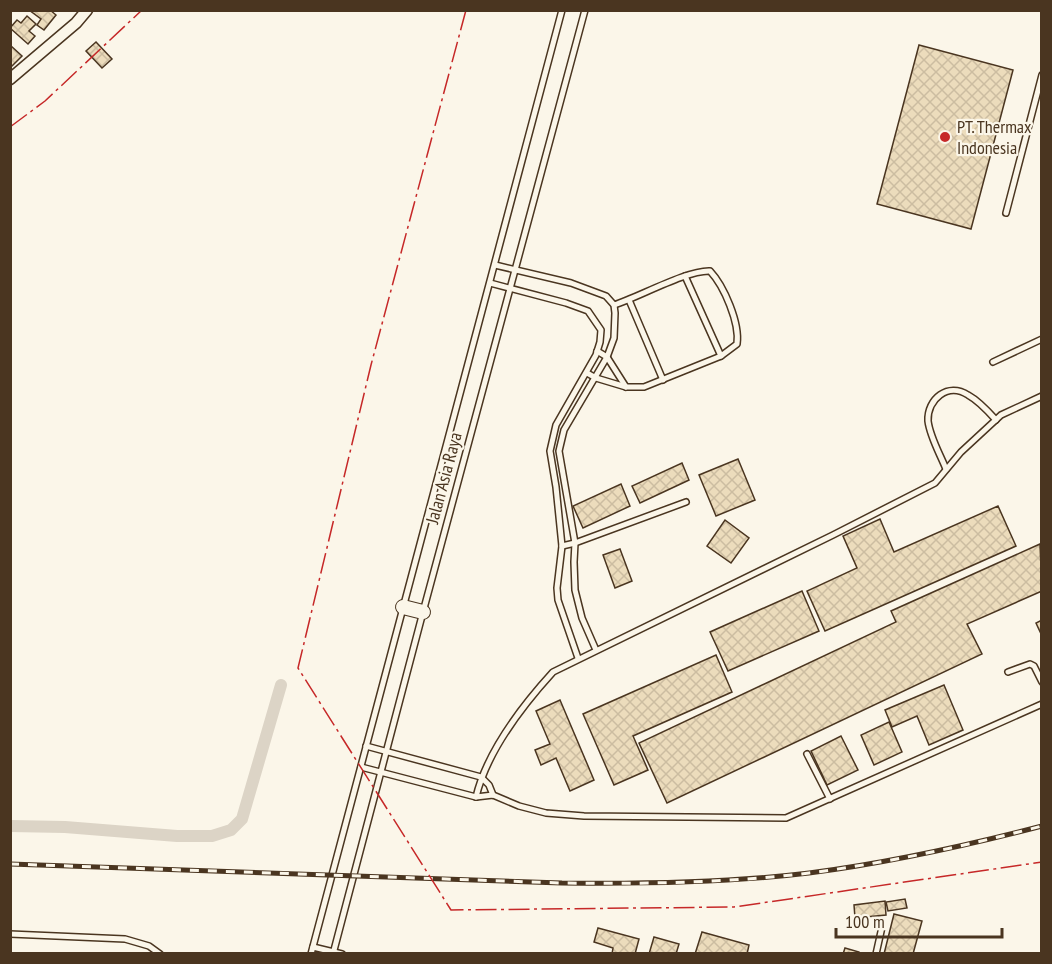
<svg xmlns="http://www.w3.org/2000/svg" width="1052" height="964" font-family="'PT Sans Narrow',sans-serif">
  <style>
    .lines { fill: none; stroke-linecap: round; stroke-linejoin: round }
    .canal { stroke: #dcd4c6; stroke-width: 12 }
    .building { fill: url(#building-cross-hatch); stroke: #4a3520; stroke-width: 1.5 }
    .lane-casing { stroke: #4a3520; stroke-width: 8 }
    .street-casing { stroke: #4a3520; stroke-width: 13 }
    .secondary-casing { stroke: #4a3520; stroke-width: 16 }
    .lane { stroke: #fbf6e9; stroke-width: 5 }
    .street { stroke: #fbf6e9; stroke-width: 10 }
    .secondary { stroke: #fbf6e9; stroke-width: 14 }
    .rail-casing { stroke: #4a3520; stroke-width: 5 }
    .rail { stroke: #fbf6e9; stroke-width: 3; stroke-dasharray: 9; stroke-linecap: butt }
    .power { stroke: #c62828; stroke-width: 1.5; stroke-dasharray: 21 4.5 3 4.5; stroke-linecap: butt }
    .poi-dot { fill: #c62828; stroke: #fbf6e9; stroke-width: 2 }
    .labels { text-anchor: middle; stroke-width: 4.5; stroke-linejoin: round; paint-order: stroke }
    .poi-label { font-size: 18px; fill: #4a3520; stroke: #fbf6e9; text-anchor: start }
    .street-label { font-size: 18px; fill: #4a3520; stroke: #fbf6e9 }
  </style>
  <defs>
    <pattern id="building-cross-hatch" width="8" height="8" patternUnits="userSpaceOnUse" patternTransform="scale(1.5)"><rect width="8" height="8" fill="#ecdcbc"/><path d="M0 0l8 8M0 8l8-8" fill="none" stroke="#ccbda1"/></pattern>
  </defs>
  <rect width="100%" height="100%" fill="#fbf6e9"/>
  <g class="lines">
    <path class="canal" d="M10 826 65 827 177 836H212L231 830 242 819 281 685"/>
  </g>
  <g class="building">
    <path d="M29 10H50L56 15 44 30 37 25 41 19Z"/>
    <path d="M27 16 36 24 29 31 35 36 28 44 10 28 17 20 21 23Z"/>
    <path d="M96 42 112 59 102 68 86 51Z"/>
    <path d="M10 45 22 56 10 68Z"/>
    <path d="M919 45 1013 70 971 229 877 204Z"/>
    <path d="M738 459 755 500 716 516 699 475Z"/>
    <path d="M682 463 689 480 640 503 632 486Z"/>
    <path d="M621 484 630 506 583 528 573 506Z"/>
    <path d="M998 506 1016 546 825 631 807 591 857 568 843 536 880 519 894 552Z"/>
    <path d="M725 520 749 538 731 563 707 546Z"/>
    <path d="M1040 544 1042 591 967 624 982 654 667 803 639 743 896 622 891 611Z"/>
    <path d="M620 549 632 581 615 588 603 555Z"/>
    <path d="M802 591 819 631 728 671 710 632Z"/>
    <path d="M1042 620V636L1036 623Z"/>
    <path d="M716 655 732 692 633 736 648 770 614 785 583 714Z"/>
    <path d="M944 685 963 730 929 745 917 716 892 727 885 710Z"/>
    <path d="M560 700 594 780 570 791 556 758 541 765 535 750 550 744 536 711Z"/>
    <path d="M889 722 902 752 874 765 861 735Z"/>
    <path d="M841 736 858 770 827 785 811 751Z"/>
    <path d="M905 899 907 908 888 911 886 902Z"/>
    <path d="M885 901 886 915 855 918 854 905Z"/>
    <path d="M894 914 922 921 913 954H884Z"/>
    <path d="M598 928 639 939 635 954H612L613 948 594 942Z"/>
    <path d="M702 932 749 945 747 954H695Z"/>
    <path d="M654 937 679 944 676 954H649Z"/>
    <path d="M845 948 859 952V954H843Z"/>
  </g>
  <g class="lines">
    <defs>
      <g id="lane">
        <path d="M1006 213 1042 75"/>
        <path d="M495 265 571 283 606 296 614 305 615 313 614 338 607 357 564 430 559 451 575 543 574 562 575 590 582 618 596 650"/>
        <path d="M685 276 721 356"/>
        <path d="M490 283 566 303 588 311 601 330 600 342 596 355 556 425 550 451 556 487 562 546 557 588 558 600 578 658"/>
        <path d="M629 300 663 380"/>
        <path d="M597 351 607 357 626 387"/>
        <path d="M993 362 1042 339"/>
        <path d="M587 373 596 378 626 387H644L721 356 737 344C740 323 724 286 710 271 687 270 639 297 614 305"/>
        <path d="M946 469C940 454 930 437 928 421 927 399 948 382 968 395 979 401 988 411 996 420"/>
        <path d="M562 546 575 543 686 502"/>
        <path d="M1008 672 1030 664 1034 666 1042 682"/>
        <path d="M366 746 481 777 489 785 493 795"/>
        <path d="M807 754 830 799"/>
        <path d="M361 767 476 797 493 795 519 806 546 813 584 816 786 818 1042 704"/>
        <path d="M476 797C487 751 522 706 553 672L833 535 935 483 961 452 1001 415 1042 396"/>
        <path d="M10 934 125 939 149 946 160 954"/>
        <path d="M313 947 342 954"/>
        <path d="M311 954 562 10"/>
        <path d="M333 954 423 612 585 10"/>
        <path d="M876 954 882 927"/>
      </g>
      <path id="street" d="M10 79 76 23 87 10"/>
      <path id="secondary" d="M403 607 423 612"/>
    </defs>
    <use href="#lane" class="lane-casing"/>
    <use href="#street" class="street-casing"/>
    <use href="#secondary" class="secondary-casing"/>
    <use href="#lane" class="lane"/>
    <use href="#street" class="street"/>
    <use href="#secondary" class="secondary"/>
    <defs>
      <path id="rail" d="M10 864 562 883C644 884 727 883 809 873 887 863 965 846 1042 826"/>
    </defs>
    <use href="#rail" class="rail-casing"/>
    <use href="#rail" class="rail"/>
    <g class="power">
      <path d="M466 10 371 365 298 668 451 910 734 907 1042 862"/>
      <path d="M10 127 45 101 142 10"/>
    </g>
  </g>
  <circle class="poi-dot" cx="945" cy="137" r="6"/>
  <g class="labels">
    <g class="poi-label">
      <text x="957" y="133">PT. Thermax<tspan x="957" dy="21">Indonesia</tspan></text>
    </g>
    <g class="street-label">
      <text transform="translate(444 478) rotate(-75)" y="6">Jalan Asia Raya</text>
    </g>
  </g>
  <rect width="1052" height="964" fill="none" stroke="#4a3520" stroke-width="24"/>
  <path d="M836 928v9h166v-9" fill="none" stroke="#4a3520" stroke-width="3"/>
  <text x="845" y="928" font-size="18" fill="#4a3520" stroke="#fbf6e9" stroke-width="4.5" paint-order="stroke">100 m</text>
</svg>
